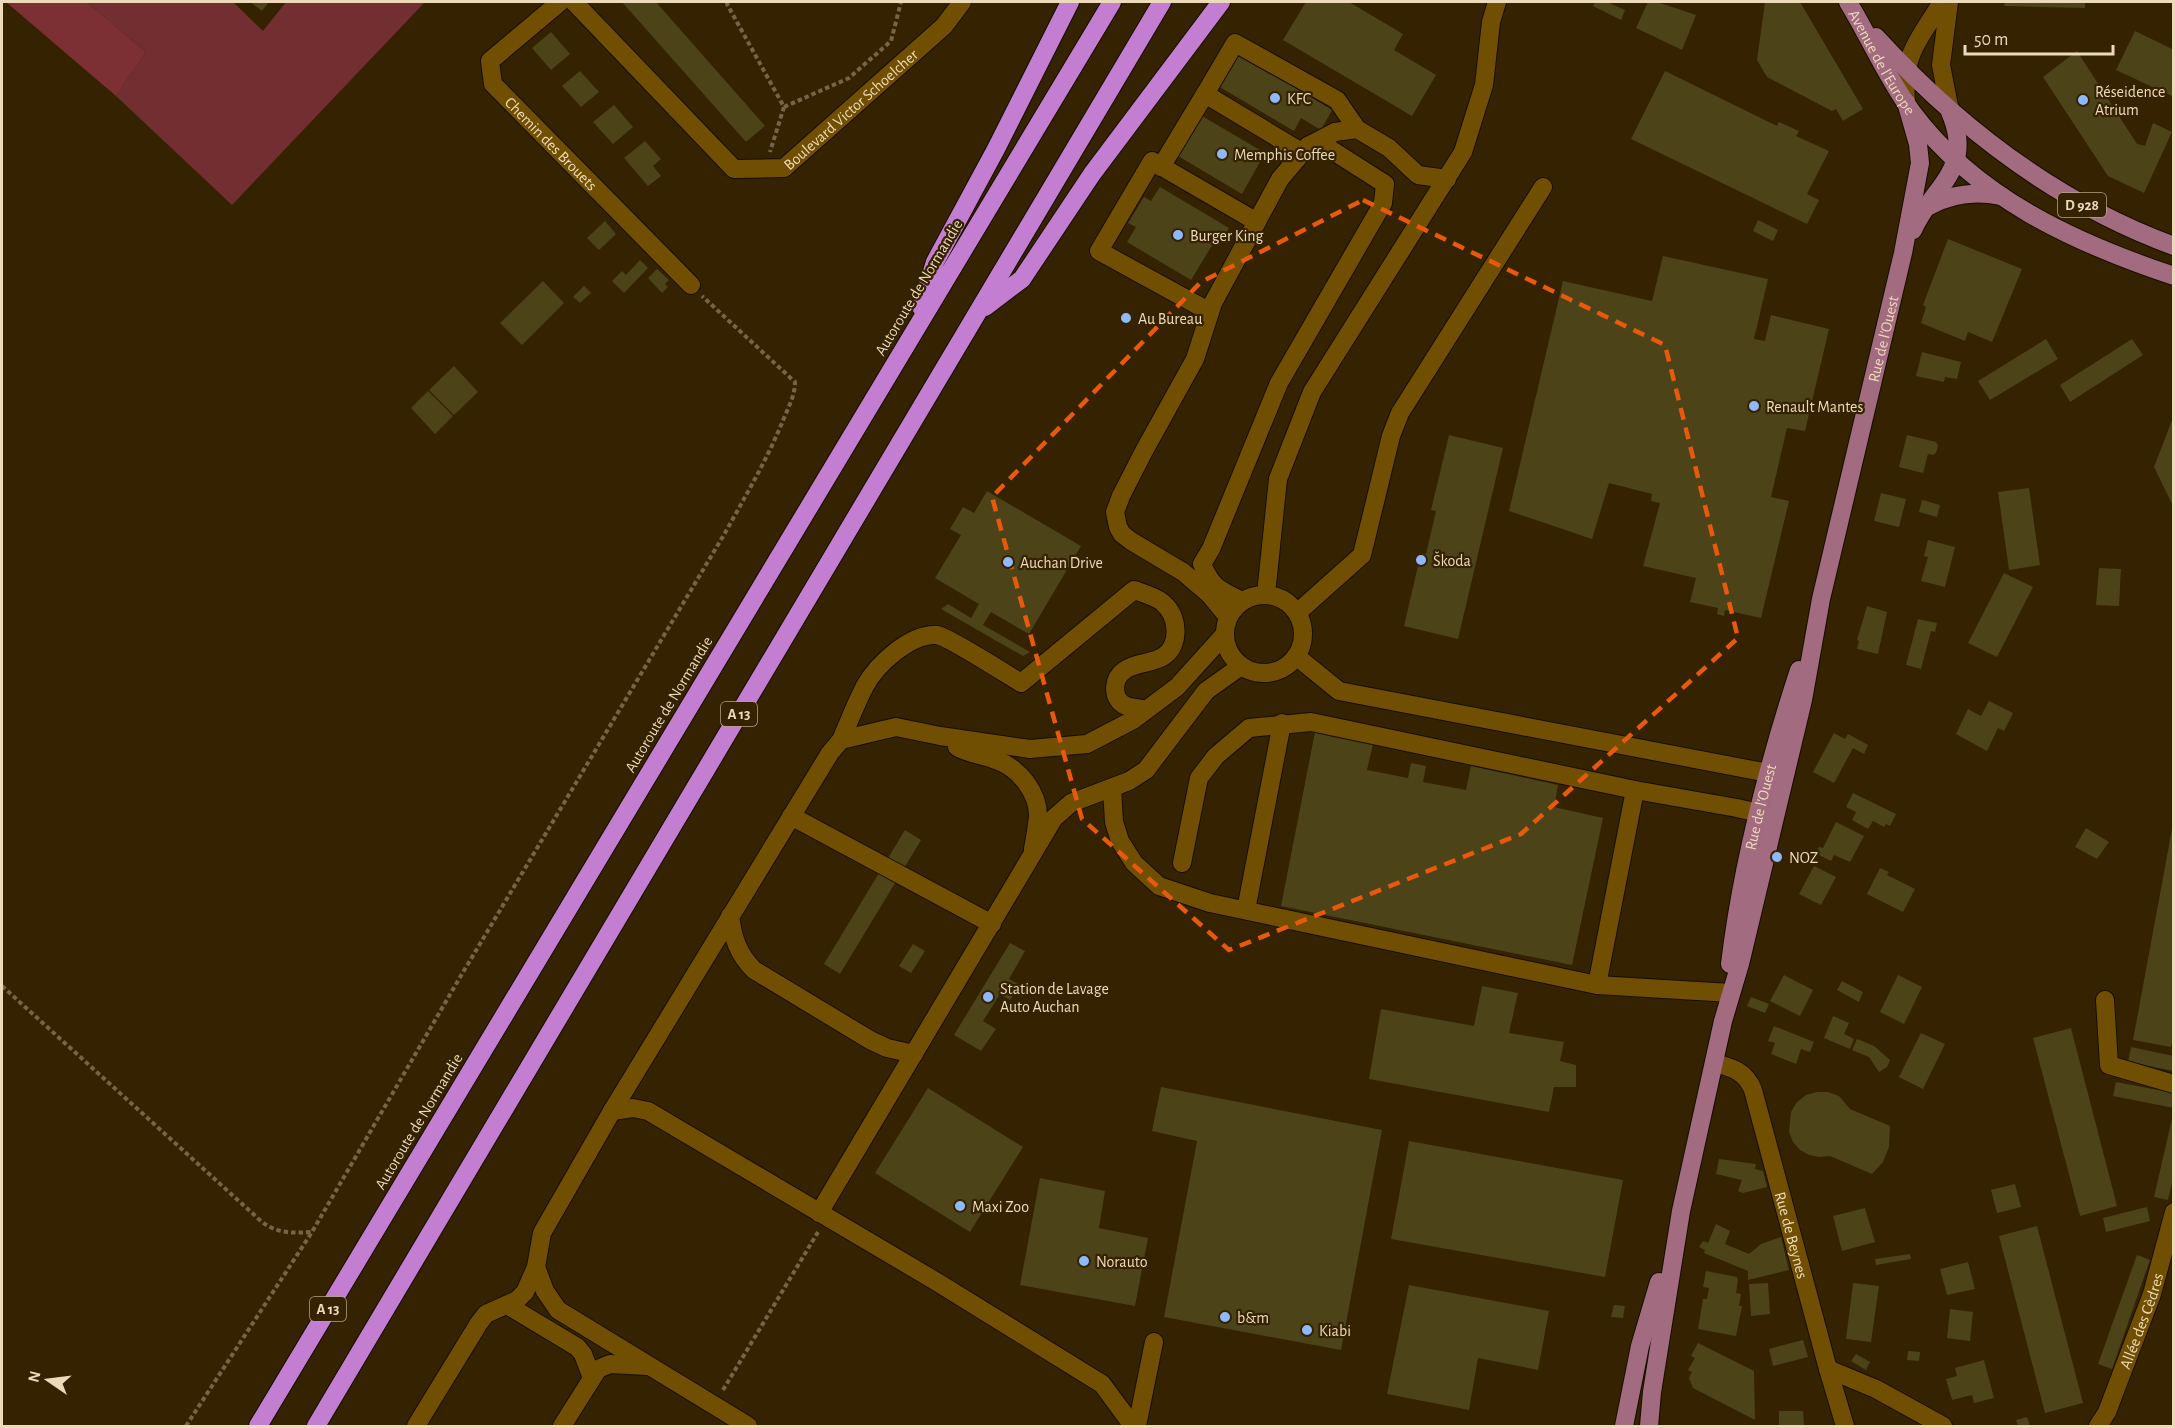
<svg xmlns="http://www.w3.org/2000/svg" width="2175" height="1428" font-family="'Alegreya Sans',sans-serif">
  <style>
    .green { fill: #722e31 }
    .forest { fill: #7c3034 }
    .building { fill: #4c4418 }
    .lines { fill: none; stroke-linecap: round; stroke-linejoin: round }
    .minor-casing { stroke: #170d00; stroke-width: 20 }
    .major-casing { stroke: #170d00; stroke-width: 20 }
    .highway-casing { stroke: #170d00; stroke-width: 20 }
    .path { stroke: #776444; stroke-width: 4; stroke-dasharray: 4.5 3; stroke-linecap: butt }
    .minor { stroke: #714f02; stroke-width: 18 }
    .major { stroke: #a26b7f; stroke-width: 18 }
    .highway { stroke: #c37ed2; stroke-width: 18 }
    .marked { fill: none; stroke: #e8590c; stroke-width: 4.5; stroke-dasharray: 12 8; stroke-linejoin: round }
    .poi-dot { fill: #8fb8fd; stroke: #342200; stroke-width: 2 }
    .labels { text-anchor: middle; stroke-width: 4.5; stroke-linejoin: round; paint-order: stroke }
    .shield { fill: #342200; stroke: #b6a383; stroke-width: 1.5 }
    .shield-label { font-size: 15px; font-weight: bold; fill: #eddabb }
    .street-label { font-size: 16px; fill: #eddabb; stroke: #342200 }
    .poi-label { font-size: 16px; fill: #eddabb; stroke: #342200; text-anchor: start }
  </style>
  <rect width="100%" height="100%" fill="#342200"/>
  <path class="green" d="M87 2H233L263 31 286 2H425L232 205 116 96 146 52Z"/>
  <path class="forest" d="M6 2H87L146 52 116 96Z"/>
  <g class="building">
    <path d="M250 2H269L262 11Z"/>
    <path d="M622 2H656L765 126 746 142Z"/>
    <path d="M1306 2H1349L1403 34 1394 50 1436 75 1412 116 1283 40Z"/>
    <path d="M1595 2H1607L1625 10 1621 20 1593 6Z"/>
    <path d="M1648 2H1657L1696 15 1682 50 1636 28Z"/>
    <path d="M1765 2H1800L1863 109 1843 121 1836 109 1832 111 1767 77 1757 60Z"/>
    <path d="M2005 2H2085V8L2004 6Z"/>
    <path d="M2135 31 2174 50V97L2116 70Z"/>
    <path d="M551 32 570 54 551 70 532 48Z"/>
    <path d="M2077 51 2137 144 2145 146 2153 123 2172 132 2144 193 2108 176 2043 77Z"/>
    <path d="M1238 53 1332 110 1321 130 1301 118 1294 131 1218 86Z"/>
    <path d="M580 71 599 92 581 107 562 86Z"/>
    <path d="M1665 71 1777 126 1779 122 1799 131 1796 136 1829 151 1807 194 1819 200 1807 224 1631 139Z"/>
    <path d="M614 105 633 127 613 144 593 122Z"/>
    <path d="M1202 116 1265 153 1242 194 1178 156Z"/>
    <path d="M645 141 661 159 653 166 661 176 648 186 624 158Z"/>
    <path d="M1160 187 1229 228 1219 245 1214 242 1191 280 1127 242 1136 227 1128 223 1144 197 1151 201Z"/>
    <path d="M1758 220 1778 230 1773 241 1753 231Z"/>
    <path d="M605 221 616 234 599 250 587 238Z"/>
    <path d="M1948 239 2022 269 1992 342 1968 332 1965 341 1921 323 1926 307 1923 305Z"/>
    <path d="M1663 256 1768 279 1754 339 1765 341 1771 315 1829 329 1805 431 1787 428 1771 497 1789 501 1761 618 1725 610 1724 616 1717 614 1718 608 1690 602 1696 578 1643 566 1660 503 1651 501 1652 494 1609 483 1592 539 1509 511 1563 281 1652 301Z"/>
    <path d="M640 260 648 268 624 293 612 281 622 271 626 275Z"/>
    <path d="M657 269 669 280 665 284 668 287 662 293 648 278Z"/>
    <path d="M543 281 564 303 522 345 500 323Z"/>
    <path d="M584 286 591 293 580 303 573 297Z"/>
    <path d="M2046 339 2058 359 1990 400 1978 381Z"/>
    <path d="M2132 339 2143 355 2070 402 2060 385Z"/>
    <path d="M1922 352 1961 362 1957 379 1945 377 1944 382 1916 376Z"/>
    <path d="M454 366 478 392 454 415 429 390Z"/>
    <path d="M428 391 453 416 435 434 411 408Z"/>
    <path d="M2174 415V508L2154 467Z"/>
    <path d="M1449 435 1503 448 1458 639 1404 626 1421 553 1426 554 1436 511 1431 510Z"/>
    <path d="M1907 435 1936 442 1938 446 1936 453 1933 455 1928 454 1923 473 1899 467Z"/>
    <path d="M2029 488 2040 565 2009 570 1998 492Z"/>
    <path d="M987 491 1081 546 1029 634 991 612 983 625 1030 652 1023 656 941 609 948 604 971 618 979 604 935 578 961 535 950 529 963 507 974 513Z"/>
    <path d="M1881 493 1906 499 1899 527 1874 521Z"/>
    <path d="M1922 500 1940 505 1937 517 1919 512Z"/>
    <path d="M1928 540 1955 547 1945 587 1921 581 1928 557 1924 556Z"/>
    <path d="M2099 568 2121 569 2119 606 2096 605Z"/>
    <path d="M2004 573 2033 587 1997 657 1968 643Z"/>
    <path d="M1867 606 1887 612 1878 654 1857 649 1859 641 1857 640Z"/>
    <path d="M1918 619 1937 623 1935 632 1931 631 1921 669 1906 665Z"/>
    <path d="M1989 701 2013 713 2004 731 1998 728 1987 751 1956 734 1968 709 1981 716Z"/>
    <path d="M1315 732 1373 744 1367 770 1408 778 1411 763 1426 766 1423 782 1466 790 1471 766 1558 785 1554 807 1603 818 1572 965 1281 906Z"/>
    <path d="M1834 733 1845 739 1848 734 1868 745 1864 754 1853 748 1834 783 1813 772Z"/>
    <path d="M1853 793 1896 814 1890 826 1886 824 1884 827 1873 821 1868 829 1852 820 1856 812 1846 807Z"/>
    <path d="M1836 822 1864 836 1850 862 1834 855 1831 861 1815 853 1819 847 1823 848Z"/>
    <path d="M2086 828 2109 842 2097 859 2075 847Z"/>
    <path d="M2172 829 2174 1035 2171 1047 2133 1040Z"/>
    <path d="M905 830 921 840 840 974 824 964Z"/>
    <path d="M1814 866 1836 877 1821 905 1799 894Z"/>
    <path d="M1880 868 1889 872 1887 875 1915 889 1903 912 1867 894Z"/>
    <path d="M1010 943 1025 951 1009 979 1020 985 1010 1000 1000 994 983 1021 996 1029 981 1051 954 1035Z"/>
    <path d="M913 944 925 951 911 973 899 966Z"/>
    <path d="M1784 975 1813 990 1800 1016 1770 1001Z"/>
    <path d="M1898 975 1922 987 1904 1024 1880 1012Z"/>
    <path d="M1842 981 1863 992 1859 1002 1837 990Z"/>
    <path d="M1482 986 1518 993 1509 1033 1564 1042 1560 1061 1576 1065V1087H1554L1549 1112 1369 1079 1381 1009 1474 1026Z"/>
    <path d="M1751 997 1769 1004 1765 1013 1747 1006Z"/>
    <path d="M1833 1016 1849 1023 1844 1034 1854 1039 1850 1049 1824 1038Z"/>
    <path d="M1774 1026 1814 1042 1810 1052 1801 1049 1796 1064 1771 1054 1775 1043 1768 1041Z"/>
    <path d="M2071 1028 2117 1206 2080 1216 2033 1038Z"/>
    <path d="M1921 1033 1945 1044 1923 1089 1899 1077Z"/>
    <path d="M1857 1039 1874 1046 1890 1060 1887 1067 1879 1072 1869 1057 1852 1050Z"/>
    <path d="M2131 1047 2174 1056V1071L2128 1062Z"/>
    <path d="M2116 1082 2174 1093V1108L2113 1096Z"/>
    <path d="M1161 1087 1382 1130 1341 1350 1164 1317 1197 1141 1152 1131Z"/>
    <path d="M928 1088 1023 1147 970 1232 875 1173Z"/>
    <path d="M1817 1092H1828L1839 1096 1850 1109 1890 1126 1889 1147 1883 1162 1872 1174 1830 1156 1819 1157 1809 1155 1800 1150 1793 1142 1789 1132 1791 1112 1797 1102 1806 1095Z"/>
    <path d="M2174 1110V1174L2168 1200 2154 1197Z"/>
    <path d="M1409 1141 1623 1180 1605 1277 1391 1239Z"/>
    <path d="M1719 1159 1756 1164 1755 1169 1763 1171 1767 1187 1743 1193 1738 1191 1742 1180 1716 1174Z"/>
    <path d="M1040 1178 1105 1191 1099 1228 1148 1238 1135 1306 1020 1285Z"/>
    <path d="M2015 1184 2021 1207 1997 1213 1991 1190Z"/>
    <path d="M2147 1207 2150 1221 2106 1232 2103 1218Z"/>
    <path d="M1865 1208 1875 1242 1842 1251 1833 1216Z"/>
    <path d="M1716 1224 1730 1231 1725 1244 1749 1254 1761 1244 1781 1237 1789 1270 1748 1280V1271L1704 1253 1705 1250 1699 1247 1703 1241 1708 1243Z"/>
    <path d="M2037 1226 2083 1403 2045 1413 1999 1236Z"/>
    <path d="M1910 1254 1911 1259 1876 1265 1875 1259Z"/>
    <path d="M2137 1255 2150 1260 2112 1369 2098 1364Z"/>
    <path d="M1968 1262 1975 1289 1947 1295 1940 1269Z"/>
    <path d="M1706 1271 1737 1277 1738 1280 1736 1293 1741 1294 1739 1306H1742L1736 1336 1698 1329 1703 1299H1707L1709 1288 1703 1287Z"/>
    <path d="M1768 1283 1770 1314 1751 1316 1749 1284Z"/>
    <path d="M1853 1283 1879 1286 1871 1342 1846 1339Z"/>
    <path d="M1409 1285 1549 1311 1538 1370 1478 1358 1469 1410 1387 1394Z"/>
    <path d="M1614 1305 1625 1306 1623 1318 1611 1317Z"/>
    <path d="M1950 1309 1973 1312 1970 1341 1947 1338Z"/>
    <path d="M1803 1340 1808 1357 1773 1366 1769 1349Z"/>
    <path d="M1698 1343 1754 1371 1755 1420 1693 1388 1689 1378 1692 1372 1688 1370 1695 1358 1691 1356Z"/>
    <path d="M1908 1351 1920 1352 1919 1361 1907 1360Z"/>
    <path d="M1856 1354 1870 1362 1866 1370 1851 1361Z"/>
    <path d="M1984 1360 1994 1398 1974 1403 1972 1395 1952 1400 1946 1379 1957 1376 1955 1368Z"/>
    <path d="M1779 1411H1803L1804 1426H1779Z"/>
    <path d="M2027 1417 2030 1426H2018L2016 1420Z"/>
  </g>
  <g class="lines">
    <defs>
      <g id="minor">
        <path id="s1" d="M560 2 490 61 493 84 691 285"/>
        <path id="s2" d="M574 2 734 169 784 168 944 26 962 2"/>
        <path d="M1949 2 1941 65 1950 111"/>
        <path d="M1906 102C1902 54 1919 40 1942 2"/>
        <path d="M1303 153 1205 94 1235 43 1337 100 1357 129"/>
        <path d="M1161 167 1205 94"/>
        <path d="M1210 312 1099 251 1152 161 1257 222"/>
        <path d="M1266 594 1278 479 1312 392 1463 152 1484 85 1491 22 1497 2"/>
        <circle cx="1264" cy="634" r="39"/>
        <path d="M1242 601C1219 589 1213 589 1202 564L1211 549 1279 383 1383 203 1385 184 1330 149 1308 146"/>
        <path d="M1297 613 1362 555 1391 436 1400 413 1543 187"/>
        <path d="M1228 617 1210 595 1183 572 1131 541 1122 534 1118 527 1115 512 1121 496 1144 451 1195 359 1213 303 1280 179 1308 146 1335 132 1357 129 1389 148 1418 175 1447 179"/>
        <path d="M1296 656 1339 691 1784 776"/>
        <path d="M841 740C849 722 856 703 865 686 877 664 911 633 937 635 949 637 1006 674 1021 683L1134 590C1142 593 1157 597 1163 603 1178 616 1181 644 1164 656 1152 664 1136 662 1125 670 1113 678 1111 696 1124 705 1130 708 1139 708 1146 710"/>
        <path d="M957 747C969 754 983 755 996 760 1019 768 1038 792 1038 816 1037 827 1035 838 1033 849"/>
        <path d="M1112 788 1114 822 1120 841 1134 863 1159 886 1210 903 1597 985 1731 993"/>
        <path d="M791 816 992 924"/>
        <path d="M1182 863 1199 778 1216 756 1249 728 1311 722 1635 790 1737 808 1759 813 1768 824"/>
        <path d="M1246 910 1282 723"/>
        <path d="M730 916C733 938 738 954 754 970L870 1040 887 1048 914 1054"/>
        <path d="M1597 985 1635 790"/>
        <path d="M2105 1000 2109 1065 2174 1084"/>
        <path id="s3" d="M1714 1063C1732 1067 1746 1072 1753 1090L1828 1369 1845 1426"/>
        <path d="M612 1111 633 1108 648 1111 937 1282 1102 1384 1133 1426"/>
        <path d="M819 1213 1054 818 1071 803 1129 781 1146 770 1206 691 1241 666"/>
        <path d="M536 1267 545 1291 558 1310 748 1426"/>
        <path d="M507 1305 577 1347 583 1354 592 1378"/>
        <path d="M1828 1369 1876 1389 1943 1426"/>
        <path d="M416 1426 479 1323 486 1314 517 1300 525 1292 536 1267 542 1233 612 1111 830 753 841 740 896 727 940 736 1030 749 1087 744 1133 720 1177 687 1224 635"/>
        <path d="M562 1426 598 1369 610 1364 647 1366"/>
        <path d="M1137 1426 1154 1342"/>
        <path id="s4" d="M2098 1426 2107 1412 2152 1294 2174 1212"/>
      </g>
      <g id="major">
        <path id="s5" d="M1848 2C1870 38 1887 78 1912 112 1976 198 2075 243 2174 276"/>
        <path d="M1876 37C1960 129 2057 203 2174 246"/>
        <path d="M1929 206C1951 194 1977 191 2001 196"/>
        <path d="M1913 230C1933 185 1975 170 1950 112"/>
        <path id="s6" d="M1730 964C1742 864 1768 765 1799 670"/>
        <path d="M1624 1426 1640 1346 1659 1282"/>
        <path id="s7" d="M1649 1426 1652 1392 1681 1211 1723 1021 1740 964 1803 700 1821 599 1903 253 1920 163 1918 144 1906 102"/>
      </g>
      <g id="highway">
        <path d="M921 307 935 262 996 149 1070 2"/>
        <path d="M985 307 1022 279 1092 174 1221 2"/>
        <path d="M258 1426 1112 2"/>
        <path d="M316 1426 1162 2"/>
      </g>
    </defs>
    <use href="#minor" class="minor-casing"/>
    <use href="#major" class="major-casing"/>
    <use href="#highway" class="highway-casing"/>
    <g class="path">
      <path d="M728 2 727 4 784 107 770 152"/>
      <path d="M784 107 849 78 891 41 901 2"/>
      <path d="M2 986 262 1222C278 1234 293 1233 312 1232"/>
      <path d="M723 1390 818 1232"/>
      <path d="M186 1426 312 1232 459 979 725 533C746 495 768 458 784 418 789 406 795 395 795 382L702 296"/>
    </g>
    <use href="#minor" class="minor"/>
    <use href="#major" class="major"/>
    <use href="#highway" class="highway"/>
  </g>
  <path class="marked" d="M1363 200 1665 345 1738 638 1521 834 1229 950 1082 819 992 497 1201 282Z"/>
  <g class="poi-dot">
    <circle cx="1275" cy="98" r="6"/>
    <circle cx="2083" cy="100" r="6"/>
    <circle cx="1222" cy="154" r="6"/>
    <circle cx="1178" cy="235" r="6"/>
    <circle cx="1126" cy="318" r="6"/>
    <circle cx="1754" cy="406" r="6"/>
    <circle cx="1421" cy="560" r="6"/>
    <circle cx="1008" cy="562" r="6"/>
    <circle cx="1777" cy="857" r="6"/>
    <circle cx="988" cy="997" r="6"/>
    <circle cx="960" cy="1206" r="6"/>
    <circle cx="1084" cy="1261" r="6"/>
    <circle cx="1225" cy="1317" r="6"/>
    <circle cx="1307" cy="1330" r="6"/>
  </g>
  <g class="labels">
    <g class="shield">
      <rect x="2058" y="193" width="48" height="24" rx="4.5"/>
      <rect x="721" y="702" width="36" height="24" rx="4.5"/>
      <rect x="310" y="1297" width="36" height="24" rx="4.5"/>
    </g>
    <g class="shield-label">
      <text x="2082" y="210">D 928</text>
      <text x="739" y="719">A 13</text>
      <text x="328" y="1314">A 13</text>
    </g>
    <g class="street-label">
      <text dy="6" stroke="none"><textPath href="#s5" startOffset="69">Avenue de l'Europe</textPath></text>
      <text dy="6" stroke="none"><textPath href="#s2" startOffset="370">Boulevard Victor Schoelcher</textPath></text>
      <text dy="6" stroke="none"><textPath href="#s1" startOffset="198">Chemin des Brouets</textPath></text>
      <text transform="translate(918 287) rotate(-59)" y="6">Autoroute de Normandie</text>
      <text dy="6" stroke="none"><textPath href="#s7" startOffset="1113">Rue de l'Ouest</textPath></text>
      <text transform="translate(668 704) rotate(-59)" y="6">Autoroute de Normandie</text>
      <text dy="6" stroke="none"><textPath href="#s6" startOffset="160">Rue de l'Ouest</textPath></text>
      <text transform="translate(418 1121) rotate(-59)" y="6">Autoroute de Normandie</text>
      <text dy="6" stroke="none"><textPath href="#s3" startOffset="200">Rue de Beynes</textPath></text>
      <text dy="6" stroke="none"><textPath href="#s4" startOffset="114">Allée des Cèdres</textPath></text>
    </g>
    <g class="poi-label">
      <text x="2095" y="97">Réseidence<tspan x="2095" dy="18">Atrium</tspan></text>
      <text x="1287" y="104">KFC</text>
      <text x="1234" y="160">Memphis Coffee</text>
      <text x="1190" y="241">Burger King</text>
      <text x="1138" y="324">Au Bureau</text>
      <text x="1766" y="412">Renault Mantes</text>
      <text x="1433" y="566">Škoda</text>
      <text x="1020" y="568">Auchan Drive</text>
      <text x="1789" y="863">NOZ</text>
      <text x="1000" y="994">Station de Lavage<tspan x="1000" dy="18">Auto Auchan</tspan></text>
      <text x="972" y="1212">Maxi Zoo</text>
      <text x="1096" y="1267">Norauto</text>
      <text x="1237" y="1323">b&amp;m</text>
      <text x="1319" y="1336">Kiabi</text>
    </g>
  </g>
  <rect width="2175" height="1428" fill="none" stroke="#eddabb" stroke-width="6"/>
  <g transform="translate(48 1380) rotate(284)" stroke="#342200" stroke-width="4.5" paint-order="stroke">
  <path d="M0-4.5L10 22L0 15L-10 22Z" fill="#eddabb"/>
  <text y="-9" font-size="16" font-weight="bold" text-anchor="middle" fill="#eddabb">N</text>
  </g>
  <path d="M1965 45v9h148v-9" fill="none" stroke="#eddabb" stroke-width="3"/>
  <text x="1974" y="45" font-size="18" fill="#eddabb" stroke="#342200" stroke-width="4.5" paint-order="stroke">50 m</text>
</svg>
